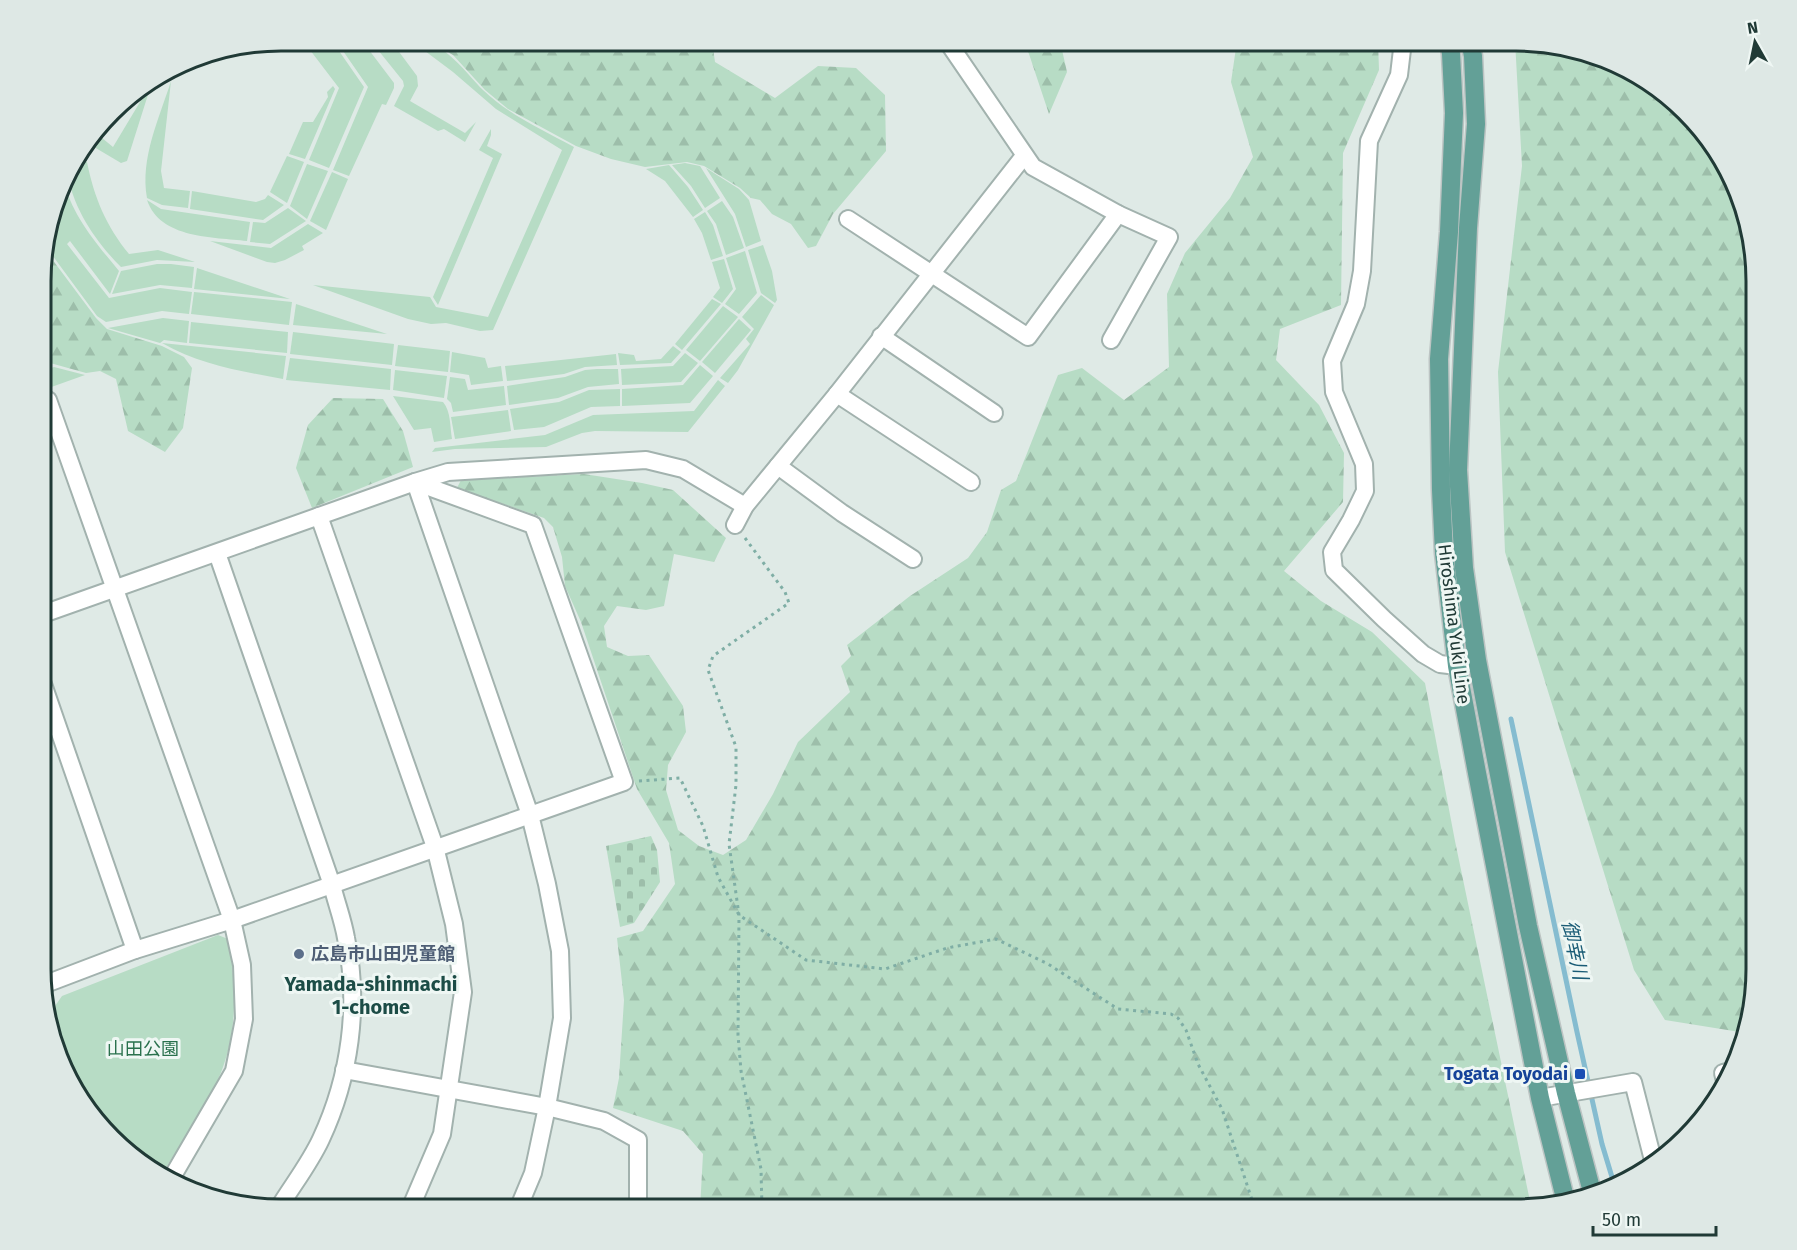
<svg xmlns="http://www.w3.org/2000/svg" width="1797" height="1250" font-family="'Fira Sans','Noto Sans JP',sans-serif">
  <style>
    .green { fill: #b7dcc5 }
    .forest { fill: url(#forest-firs) }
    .cemetery { fill: url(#cemetery-stones) }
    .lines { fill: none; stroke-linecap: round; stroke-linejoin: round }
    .stream { stroke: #85bcd0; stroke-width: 5 }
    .minor-casing { stroke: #a2b2ae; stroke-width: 20 }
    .major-casing { stroke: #bcc4c3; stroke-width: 21 }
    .path { stroke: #7faea5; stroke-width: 3; stroke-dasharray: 3 4.5; stroke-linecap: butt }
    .minor { stroke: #fff; stroke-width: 16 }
    .major { stroke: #63a097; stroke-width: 18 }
    .service-dot { fill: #5c6f8a; stroke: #eff7f4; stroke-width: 2 }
    .transit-dot { fill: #1a4fb4; stroke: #eff7f4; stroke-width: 2 }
    .labels { text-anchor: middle; stroke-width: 6; stroke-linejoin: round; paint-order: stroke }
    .street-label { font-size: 18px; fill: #203a36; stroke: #eff7f4 }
    .service-label { font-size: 18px; font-weight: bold; fill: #4e5e75; stroke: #eff7f4; text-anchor: start }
    .park-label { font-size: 18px; fill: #2a714d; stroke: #eff7f4 }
    .transit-label { font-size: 18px; font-weight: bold; fill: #164399; stroke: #eff7f4; text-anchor: end }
    .water-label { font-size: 20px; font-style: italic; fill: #1a5c76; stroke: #eff7f4 }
    .neighbourhood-label { font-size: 20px; font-weight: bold; fill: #1c4c46; stroke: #eff7f4 }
    .rim { fill: none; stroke: #203a36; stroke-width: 3 }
  </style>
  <defs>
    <pattern id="forest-firs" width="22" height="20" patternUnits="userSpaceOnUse" patternTransform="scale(1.5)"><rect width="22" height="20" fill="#b7dcc5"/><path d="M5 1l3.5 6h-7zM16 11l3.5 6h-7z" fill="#9dbeaa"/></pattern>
    <pattern id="cemetery-stones" width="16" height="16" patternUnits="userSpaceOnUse" patternTransform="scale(1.5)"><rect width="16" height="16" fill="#b7dcc5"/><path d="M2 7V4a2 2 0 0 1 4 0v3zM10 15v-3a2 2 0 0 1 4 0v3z" fill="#9dbeaa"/></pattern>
  </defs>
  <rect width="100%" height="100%" fill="#dfeae6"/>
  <g class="green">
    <path d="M314 41H341L337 48 364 87 329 168 309 160 339 88 310 50Z"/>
    <path d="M344 41H368L366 46 394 83V88L386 105 382 104 349 176 333 170 368 87 341 48Z"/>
    <path d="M376 41H391L417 76 418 86 410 101 465 133 476 122 465 142 444 129 438 131 394 106 404 86 403 81 374 45Z"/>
    <path d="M418 41C444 41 466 73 483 90 509 115 543 130 574 147L493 330 480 331 446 323 431 324 408 319 313 285 430 297 436 307 488 317 562 150 496 109 453 72 421 48Z"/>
    <path d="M171 81 161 171 164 188 190 191 188 208 162 205 147 198C140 158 159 119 171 81Z"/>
    <path d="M152 82 127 161 121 163 89 144 91 141 94 142 102 138 113 147Z"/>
    <path d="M333 86 335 89 305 159 289 154 303 122H313L328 97 327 92Z"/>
    <path d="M491 129V135L487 146 502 154 438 305 433 297 493 158 479 150Z"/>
    <path d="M79 156 87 162C94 197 106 226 129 254L158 250 195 262 157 260 121 267C95 241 73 208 67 172Z"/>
    <path d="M287 156 304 162 287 203 270 192Z"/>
    <path d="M685 163 700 166 720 198 705 208 691 186 672 165Z"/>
    <path d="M307 164 328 171 307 219 290 206Z"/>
    <path d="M669 165 688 187 703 210 693 217 665 181 646 169Z"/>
    <path d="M706 168 739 189 749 200 761 241 746 247 735 214Z"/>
    <path d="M332 172 348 179 326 230 310 221Z"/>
    <path d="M64 179C70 214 97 244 119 271L110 294 70 241 67 244 109 298 160 288 192 292 189 314 162 311 106 322 97 316 44 244Z"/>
    <path d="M192 191 256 202 265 199 268 195 284 205 263 220 190 209Z"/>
    <path d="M147 200 161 209 250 222 247 241C214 237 160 239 147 200Z"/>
    <path d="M722 201 733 217 744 248 726 255 716 224 707 211Z"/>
    <path d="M288 208 306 221 270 244 250 242 253 222 265 223Z"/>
    <path d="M705 212 713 225 723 256 711 260 702 233 694 219Z"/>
    <path d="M308 224 323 233 302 246 304 250 285 260 275 263 267 262 210 241 271 248Z"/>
    <path d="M763 245 772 271 777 300 775 303 761 293 748 250Z"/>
    <path d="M745 251 757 293 739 314 725 304 736 289 726 258Z"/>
    <path d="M724 259 733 289 722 303 713 297 720 288 712 262Z"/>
    <path d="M157 264H171L194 267 192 288 160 285 112 294 121 271Z"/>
    <path d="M197 268 290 299 194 289Z"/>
    <path d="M194 292 292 302 289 325 191 314Z"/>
    <path d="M761 295 774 305 738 370 728 383 720 378 750 344 746 339 754 329 742 317Z"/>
    <path d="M712 299 721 304 682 350 675 344Z"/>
    <path d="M296 304 387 334 293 325Z"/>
    <path d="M723 306 738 317 700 361 686 350Z"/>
    <path d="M163 318 189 321 187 343 164 340 160 343 108 328Z"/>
    <path d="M739 319 751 330 715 373 702 362Z"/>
    <path d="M191 322 288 332 287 353 189 343Z"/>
    <path d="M293 332 394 344 392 365 290 354Z"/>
    <path d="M162 343 286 356 283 379C241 371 200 365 162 343Z"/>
    <path d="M398 345 450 351 448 372 395 366Z"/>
    <path d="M673 346 681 352 671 363 620 365 618 353 634 355 636 361 661 359Z"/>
    <path d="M452 352 485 358 488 368 501 366 503 381 471 385 469 375 450 372Z"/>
    <path d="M685 353 698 363 681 382 622 385 621 369 673 366Z"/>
    <path d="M616 354 617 365 585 367 564 374 507 381 505 366Z"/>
    <path d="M290 358 391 369 390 390 286 380Z"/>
    <path d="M700 365 713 376 690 403 622 406V389L683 385Z"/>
    <path d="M54 367 85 375 43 390V371Z"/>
    <path d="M597 369H618L619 384 588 387 558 398 509 405 507 386 565 377 585 370Z"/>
    <path d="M395 370 447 376 444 398 393 390Z"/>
    <path d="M450 377 465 379 468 390 504 386 506 405 453 412 451 403 447 399Z"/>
    <path d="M718 380 725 386 688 432 595 431 582 433 546 447 455 449 432 452 435 448 545 435 593 415 694 411Z"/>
    <path d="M620 389V406L591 407 544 427 514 430 510 409 559 402 589 390Z"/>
    <path d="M393 396 443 402C451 411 450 427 452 439L434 442 431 428 414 430Z"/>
    <path d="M508 410 511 431 455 439 451 417Z"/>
    <path d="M218 935 228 939C236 981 238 1026 223 1067 210 1104 182 1141 162 1174L135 1160 73 1089 48 1016 62 996Z"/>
  </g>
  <g class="forest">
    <path d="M428 41H712L715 62 775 98 818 66 856 68 885 95 886 151 833 214 816 246 808 248 791 224 772 214 760 200 751 198 740 188 704 166 687 162 645 167 611 159 576 146 508 109 485 90 453 55Z"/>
    <path d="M1023 41H1060L1067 72 1049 114 1029 54Z"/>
    <path d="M1237 41H1378L1379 70 1343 153 1341 305 1280 329 1276 360 1319 405 1344 453 1343 502 1284 571 1321 601 1372 632 1425 683 1455 841 1531 1206 1517 1209H700L703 1154 683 1131 613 1108 619 1078 624 1000 617 938 643 931 675 884 669 843 637 789 581 622 565 586 562 557 553 527 544 518 457 488 461 480 584 474 642 483 673 490 726 538 714 562 674 554 664 606 646 610 617 606 604 626 607 647 628 656 649 655 683 706 686 732 668 765 666 790 678 830 699 846 723 855 746 840 773 794 798 742 850 692 841 666 851 656 847 645 910 596 968 558 987 532 1001 490 1016 481 1058 375 1082 368 1124 400 1169 367 1167 294 1185 253 1230 198 1253 157 1231 82Z"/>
    <path d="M1515 41H1532L1594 53 1662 90 1732 174 1756 265V985L1746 1033 1665 1020 1634 970 1505 552 1498 372 1522 166Z"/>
    <path d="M43 247 96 318 107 329 162 346 184 357 192 368 183 428 165 452 128 431 116 379 100 371 86 373 43 361Z"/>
    <path d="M333 398 383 399 403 431 413 467 312 508 296 468 308 425Z"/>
  </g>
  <path class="cemetery" d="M651 836 657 850 660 882 634 923 620 927 606 846Z"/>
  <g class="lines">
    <path class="stream" d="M1511 719 1577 1032 1602 1144 1615 1187"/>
    <defs>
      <g id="minor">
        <path d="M947 41 1033 167 1118 214 1169 237 1111 340"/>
        <path d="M1403 41 1399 75 1369 141 1362 271 1356 304 1332 361 1334 392 1364 464 1365 491 1351 520 1332 552 1334 570 1384 619 1423 654 1440 664 1457 666 1477 660"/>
        <path d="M848 219 1028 337 1118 214"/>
        <path d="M881 336 994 413"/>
        <path d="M837 394 971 482"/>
        <path d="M43 402 48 400 232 920 242 965 244 1019 234 1071 171 1179"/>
        <path d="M778 466 842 513 913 559"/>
        <path d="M319 516 435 847 454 924 463 992 442 1134 410 1209"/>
        <path d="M735 525 745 506 837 394 1024 156"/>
        <path d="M217 553 332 885C336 902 343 920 346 938 360 1005 350 1077 321 1139 310 1163 292 1186 278 1209"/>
        <path d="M43 614 415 482 533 525 624 782 232 920 135 950 43 985"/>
        <path d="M43 684 135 950"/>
        <path d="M344 1070 547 1107 604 1121 638 1140V1209"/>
        <path d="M1725 1081 1723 1073 1731 1071"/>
        <path d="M1540 1098 1633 1082 1653 1160"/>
        <path d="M518 1209 533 1173 547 1107 562 1018 560 951 547 884 530 815 415 482 448 472 646 460 683 469 745 506"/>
      </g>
      <g id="major">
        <path d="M1449 41 1451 54 1454 113 1449 232 1439 359 1441 490 1444 553 1457 666 1477 773 1540 1098 1565 1198"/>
        <path d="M1470 41 1473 56 1476 124 1468 228 1458 470 1464 568 1477 660 1528 926 1566 1093 1592 1192"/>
      </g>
    </defs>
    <use href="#minor" class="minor-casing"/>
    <use href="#major" class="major-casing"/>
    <g class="path">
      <path d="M745 538 785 592 789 603 713 656 708 670 736 747V785L729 844 739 915 738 1035 741 1071 761 1169 762 1209"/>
      <path d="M639 781 680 778 703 826 718 877 739 915 806 960 885 969 947 948 996 939 1048 964 1118 1009 1171 1014 1178 1018 1186 1030 1198 1064 1222 1109 1255 1209"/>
    </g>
    <use href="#minor" class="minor"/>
    <use href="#major" class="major"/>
  </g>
  <circle class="service-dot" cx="299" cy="954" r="6"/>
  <rect class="transit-dot" x="1574" y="1068" width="12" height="12" rx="3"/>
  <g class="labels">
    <g class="street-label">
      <text transform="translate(1454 624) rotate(83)" y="6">Hiroshima Yuki Line</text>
    </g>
    <g class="service-label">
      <text x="311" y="960">広島市山田児童館</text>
    </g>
    <g class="park-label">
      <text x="143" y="1055">山田公園</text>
    </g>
    <g class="transit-label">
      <text x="1568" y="1080">Togata Toyodai</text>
    </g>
    <g class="water-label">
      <text transform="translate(1575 950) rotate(78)" y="7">御幸川</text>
    </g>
    <g class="neighbourhood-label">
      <text x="371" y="991">Yamada-shinmachi<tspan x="371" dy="23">1-chome</tspan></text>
    </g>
  </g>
  <path d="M0 0H1797V1250H0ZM281 51H1516A230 230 0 0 1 1746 281V969A230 230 0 0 1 1516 1199H281A230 230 0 0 1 51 969V281A230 230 0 0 1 281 51Z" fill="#dee8e5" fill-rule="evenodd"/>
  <path class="rim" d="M281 51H1516A230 230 0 0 1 1746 281V969A230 230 0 0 1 1516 1199H281A230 230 0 0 1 51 969V281A230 230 0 0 1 281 51Z"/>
  <g transform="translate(1755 42) rotate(351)" stroke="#eff7f4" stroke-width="4.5" paint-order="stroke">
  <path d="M0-4.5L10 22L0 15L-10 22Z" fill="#203a36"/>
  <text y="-9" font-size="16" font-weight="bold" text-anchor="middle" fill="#203a36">N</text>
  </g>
  <path d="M1593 1226v9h123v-9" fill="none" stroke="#203a36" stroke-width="3"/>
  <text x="1602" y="1226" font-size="18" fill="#203a36" stroke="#eff7f4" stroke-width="4.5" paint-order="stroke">50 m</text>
</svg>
